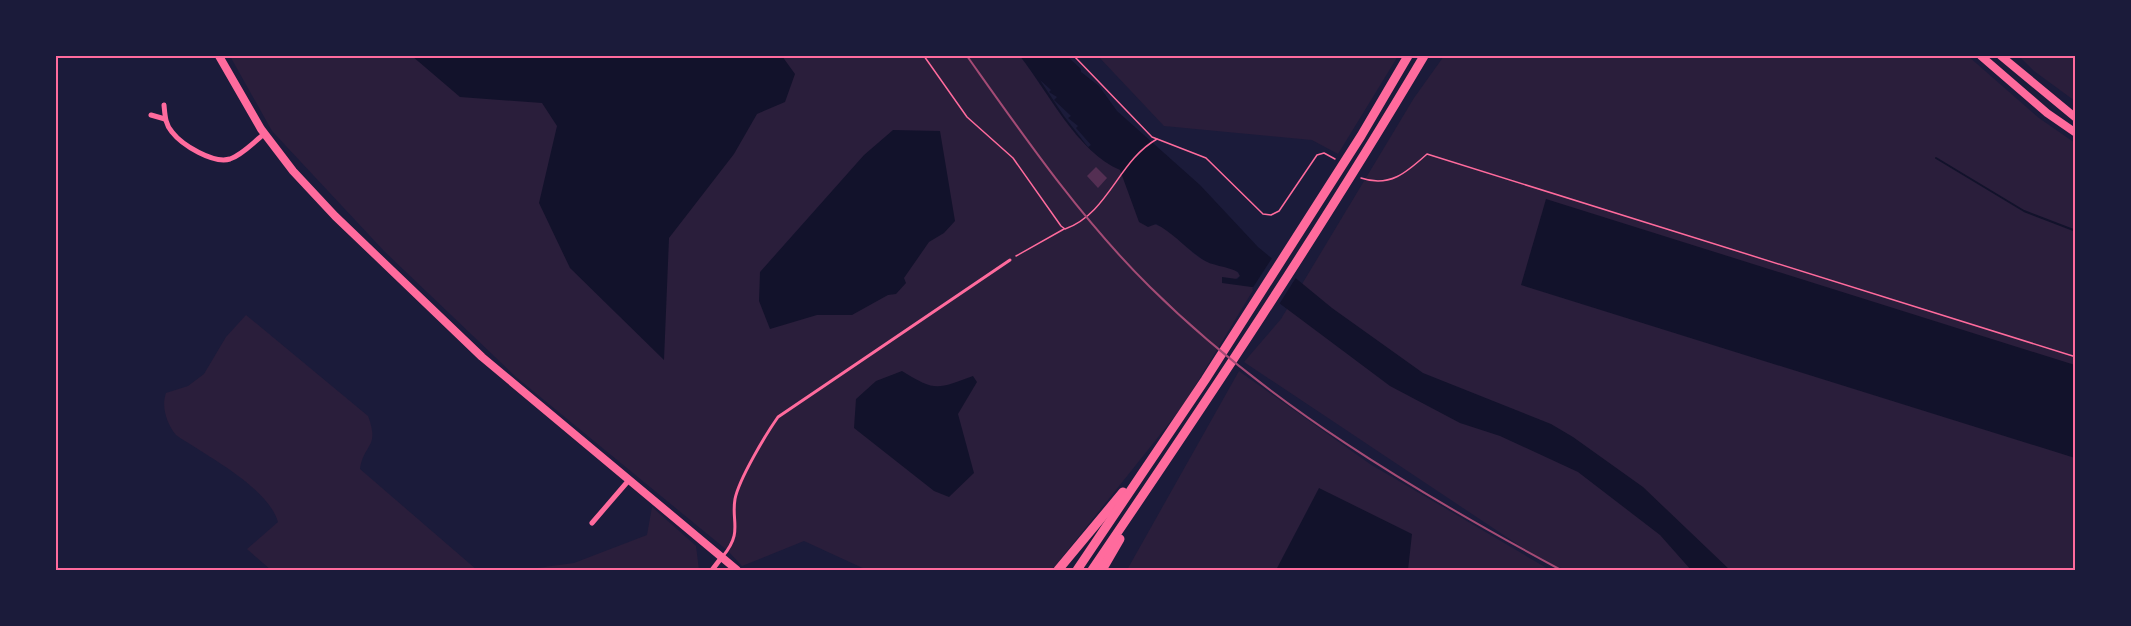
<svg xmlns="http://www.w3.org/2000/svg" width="2131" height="626" font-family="Arial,sans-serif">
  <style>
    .green { fill: #2a1e3b }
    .water { fill: #12122b }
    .pier { fill: #1b1b3a }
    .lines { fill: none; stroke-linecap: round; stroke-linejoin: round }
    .stream { stroke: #12122b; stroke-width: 2 }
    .building { fill: #542f53 }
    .path { stroke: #ff6b9d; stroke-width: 1.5 }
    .service { stroke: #ff6b9d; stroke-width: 3 }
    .minor { stroke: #ff6b9d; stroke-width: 5 }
    .primary { stroke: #ff6b9d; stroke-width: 8 }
    .trunk { stroke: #ff6b9d; stroke-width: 9 }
    .rail { stroke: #a44b75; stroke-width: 2 }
    .neatline { fill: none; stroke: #ff6b9d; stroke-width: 2 }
  </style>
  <rect width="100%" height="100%" fill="#1b1b3a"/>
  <g class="green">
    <path d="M230 56H1020C1047 90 1078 153 1120 169L1140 220C1150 224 1161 224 1170 232 1178 239 1197 258 1206 261 1217 265 1235 265 1240 276L1234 280 1222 277 1255 287 1183 406 1052 570H867L804 541 742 566 728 551 516 377 384 251 272 131Z"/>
    <path d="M1098 56H1398L1338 154 1312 140 1164 126Z"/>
    <path d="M1444 56H1968L2039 118 2075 143V570H1565L1538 558 1244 362 1281 319 1414 98Z"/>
    <path d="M2019 56H2075V101L2034 71Z"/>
    <path d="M246 315 368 416C380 448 364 443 360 469L477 570H271L247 549 278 522C268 487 205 455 176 435 167 424 161 407 166 393L188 386 204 374 226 337Z"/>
    <path d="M1239 371 1370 464 1550 570H1127Z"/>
    <path d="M652 507 696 546 699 570H522L574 563 647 535Z"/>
  </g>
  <g class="water">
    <path d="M412 56H782L795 74 785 102 757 114 734 154 669 238 664 360 570 268 539 203 557 126 542 103 460 97Z"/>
    <path d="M1020 56H1067L1081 69V72L1099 86 1117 111 1200 185 1258 247 1332 308 1423 373 1551 424 1573 437 1643 487 1730 570H1691L1660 535 1578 472 1500 436 1460 423 1390 386 1259 288 1222 283V277L1237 279 1240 276 1238 272C1227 266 1211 266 1202 259 1186 248 1173 233 1156 224L1148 227 1139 222 1120 170C1078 153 1047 90 1020 56Z"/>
    <path d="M893 130 940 131 955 221 944 233 929 242 904 278 906 283 896 294 888 295 852 315H817L770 329 759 301 760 272 864 155Z"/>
    <path d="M1546 199 2075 365V458L1521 285Z"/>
    <path d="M902 371C936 392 937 389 973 376L977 382 958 414 974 473 949 497 934 491 854 428 856 399 876 381Z"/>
    <path d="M1319 488 1412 534 1408 570H1276Z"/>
  </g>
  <g class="pier">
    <path d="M1040 80 1051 90 1049 92 1057 97 1054 100 1071 116 1068 118 1078 126 1076 128 1091 145 1088 147 1064 116Z"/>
    <path d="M1274 255 1297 276 1278 306 1252 289Z"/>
  </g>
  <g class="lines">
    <path class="stream" d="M1936 158 2024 211 2076 231"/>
  </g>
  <path class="building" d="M1096 167 1107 178 1098 188 1087 176Z"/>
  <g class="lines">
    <g class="path">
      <path d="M924 56 967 117 1013 158 1061 226 1065 229C1109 213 1118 161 1157 139"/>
      <path d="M1074 56 1152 137 1206 158 1263 214 1271 215 1279 211 1317 155 1324 153 1335 159"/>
      <path d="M1361 178C1390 188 1407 172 1427 154L2076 357"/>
      <path d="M1016 256 1064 229"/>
    </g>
    <path class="service" d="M723 556C743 532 731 522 735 499 739 479 766 434 778 417L1010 260"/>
    <g class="minor">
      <path d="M164 105C165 115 165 124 172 132 182 145 213 164 230 159 242 155 254 142 264 134"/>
      <path d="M151 115 165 119"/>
      <path d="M592 523 629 480"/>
      <path d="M712 570 722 557"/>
    </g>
    <g class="primary">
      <path d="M219 56 261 129 293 171 335 216 482 357 737 570"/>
      <path d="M1981 56 2047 113 2076 133"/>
      <path d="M2001 56 2076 118"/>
    </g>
    <g class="trunk">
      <path d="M1058 570 1123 492"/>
      <path d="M1077 570 1205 380 1361 136 1408 56"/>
      <path d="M1092 570C1207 401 1320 231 1424 56"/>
      <path d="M1102 570 1120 539"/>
    </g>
    <path class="rail" d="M967 56C1023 135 1080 218 1150 287 1268 404 1416 492 1561 570"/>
  </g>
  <rect width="2131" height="626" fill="none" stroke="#1b1b3a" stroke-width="114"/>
  <rect x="57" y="57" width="2017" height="512" class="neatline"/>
</svg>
